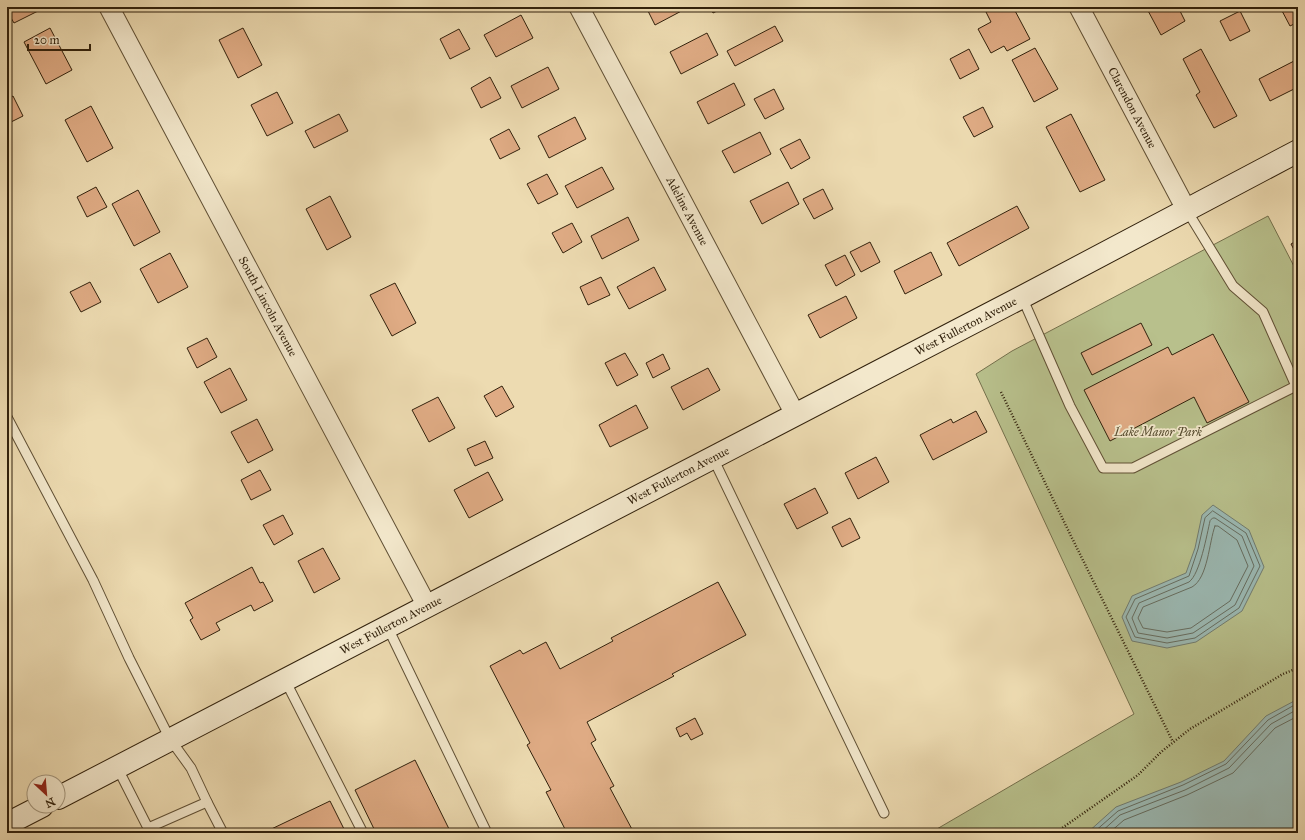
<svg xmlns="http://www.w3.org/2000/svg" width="1305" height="840" font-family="'IM FELL Great Primer',serif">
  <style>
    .green { fill: #b8c08c; stroke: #74704c }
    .water { fill: #9bb9b3; stroke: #717c70 }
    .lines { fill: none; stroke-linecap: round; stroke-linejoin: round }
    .shore { stroke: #666d60; stroke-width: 1 }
    .building { fill: #dfab84; stroke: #31210c }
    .lane-casing { stroke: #605035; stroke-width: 11 }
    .street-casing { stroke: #605035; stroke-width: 21 }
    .secondary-casing { stroke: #31210c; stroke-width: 24 }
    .path { stroke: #31210c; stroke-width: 2.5; stroke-dasharray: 1 2; stroke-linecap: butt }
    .lane { stroke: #f3e8cc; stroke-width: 9 }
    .street { stroke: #f3e8cc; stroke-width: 19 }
    .secondary { stroke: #f3e8cc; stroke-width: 22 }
    .labels { text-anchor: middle; stroke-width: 3.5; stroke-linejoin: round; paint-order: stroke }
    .street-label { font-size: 12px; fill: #31210c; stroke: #f3e8cc }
    .park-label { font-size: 12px; font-style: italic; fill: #53492c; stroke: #f3e8cc }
  </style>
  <rect width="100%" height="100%" fill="#eddbb1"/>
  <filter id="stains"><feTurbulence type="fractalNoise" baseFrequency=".005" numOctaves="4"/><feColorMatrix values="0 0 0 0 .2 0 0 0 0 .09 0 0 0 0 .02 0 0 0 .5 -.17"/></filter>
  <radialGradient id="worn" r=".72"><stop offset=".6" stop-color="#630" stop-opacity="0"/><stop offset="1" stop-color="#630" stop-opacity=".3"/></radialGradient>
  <path class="green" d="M1268 216 1298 274V833H930L1134 714 976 374 1012 351Z"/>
  <g class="water">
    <path d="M1213 505 1249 530 1264 567 1242 611 1196 642 1167 648 1132 641 1122 617 1132 596 1186 573 1195 548 1202 515Z"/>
    <path d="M1298 699V833H1087L1116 807 1181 782 1224 761 1266 716Z"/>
  </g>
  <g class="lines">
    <g class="shore">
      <path d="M1213 511 1246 533 1260 566 1239 608 1195 638 1167 643 1135 637 1126 617 1135 599 1189 576 1198 549 1205 518Z"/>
      <path d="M1213 518H1215L1242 536 1254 566 1235 605 1193 633 1167 638 1138 633 1132 618 1139 603 1189 582C1200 574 1207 534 1210 521Z"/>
      <path d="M1215 526H1218L1237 540 1248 566 1230 601 1191 628 1167 632 1143 628 1138 618 1143 607 1192 587C1208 578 1209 542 1215 526Z"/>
      <path d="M1093 833 1118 811 1183 785 1226 764 1268 720 1298 703"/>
      <path d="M1100 833 1120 815 1185 790 1229 768 1271 724 1298 709"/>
      <path d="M1109 833 1124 820 1187 795 1233 773 1275 728 1298 716"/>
    </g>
  </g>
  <g class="building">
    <path d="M7 7H38L40 10 14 23 7 11Z"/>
    <path d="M646 7H689L655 25Z"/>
    <path d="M710 7H725L713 13Z"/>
    <path d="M990 7H1013L1030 39 1007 51 1004 46 991 53 978 29 991 22 985 10Z"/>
    <path d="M1146 7H1178L1185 21 1161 35Z"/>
    <path d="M1280 7H1298V22L1290 26Z"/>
    <path d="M1240 11 1250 31 1230 41 1220 21Z"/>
    <path d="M521 15 533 38 496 57 484 35Z"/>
    <path d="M775 26 783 41 735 66 727 51Z"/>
    <path d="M50 28 72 70 46 84 24 42Z"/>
    <path d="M243 28 262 65 238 78 219 40Z"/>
    <path d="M459 29 470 49 450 59 440 39Z"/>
    <path d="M707 33 718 55 681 74 670 52Z"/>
    <path d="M1035 48 1058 89 1034 102 1012 60Z"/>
    <path d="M969 49 979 69 960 79 950 59Z"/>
    <path d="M1201 49 1237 116 1214 128 1196 95 1200 92 1183 59Z"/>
    <path d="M1296 60 1298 63V87L1270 101 1259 79Z"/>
    <path d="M548 67 559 89 522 108 511 86Z"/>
    <path d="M490 77 501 98 481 108 471 88Z"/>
    <path d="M734 83 745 105 708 124 697 102Z"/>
    <path d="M774 89 784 109 765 119 754 99Z"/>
    <path d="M277 92 293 123 267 136 251 105Z"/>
    <path d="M13 96 23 116 7 124V99Z"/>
    <path d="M91 106 113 148 87 162 65 120Z"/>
    <path d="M983 107 993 127 974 137 963 117Z"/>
    <path d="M339 114 348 131 314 148 305 131Z"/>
    <path d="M1071 114 1105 180 1080 192 1046 127Z"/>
    <path d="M575 117 586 139 549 158 538 136Z"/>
    <path d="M509 129 520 149 500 159 490 139Z"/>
    <path d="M760 132 771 154 734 173 722 151Z"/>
    <path d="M800 139 810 158 791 169 780 149Z"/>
    <path d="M602 167 614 189 577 208 565 186Z"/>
    <path d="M547 174 558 194 538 204 527 184Z"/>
    <path d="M788 182 799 204 762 224 750 201Z"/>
    <path d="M96 187 107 207 87 217 77 197Z"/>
    <path d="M823 189 833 209 814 219 803 199Z"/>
    <path d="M138 190 160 232 134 246 112 204Z"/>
    <path d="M330 196 351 237 327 250 306 209Z"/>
    <path d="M1017 206 1029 228 959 266 947 243Z"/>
    <path d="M628 217 639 240 602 259 591 236Z"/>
    <path d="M572 223 582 242 563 253 552 233Z"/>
    <path d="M1298 240V257L1291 244Z"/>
    <path d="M870 242 880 262 861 272 850 252Z"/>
    <path d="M931 252 942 275 905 294 894 271Z"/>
    <path d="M170 253 188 287 158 303 140 269Z"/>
    <path d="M845 255 855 275 836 286 825 265Z"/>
    <path d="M654 267 666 290 629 309 617 287Z"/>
    <path d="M601 277 610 295 588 305 580 287Z"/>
    <path d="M90 282 101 302 81 312 70 292Z"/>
    <path d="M395 283 416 323 392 336 370 295Z"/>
    <path d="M846 296 857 318 820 338 808 315Z"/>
    <path d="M1141 323 1152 345 1092 375 1081 353Z"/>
    <path d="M1213 334 1249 402 1207 423 1194 397 1110 441 1084 390 1168 347 1172 355Z"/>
    <path d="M207 338 217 357 197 368 187 348Z"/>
    <path d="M625 353 638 375 617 386 605 363Z"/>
    <path d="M663 354 670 369 653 378 646 363Z"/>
    <path d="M230 368 247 400 221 413 204 382Z"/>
    <path d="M708 368 720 390 683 410 671 387Z"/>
    <path d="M502 386 514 407 496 417 484 396Z"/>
    <path d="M438 397 455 428 429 442 412 410Z"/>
    <path d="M636 405 648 428 610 447 599 425Z"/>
    <path d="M976 411 987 432 933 460 920 435 951 419 953 423Z"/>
    <path d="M257 419 273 450 248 463 231 432Z"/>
    <path d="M485 441 493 458 475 466 467 449Z"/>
    <path d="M876 457 889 482 858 499 845 473Z"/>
    <path d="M260 470 271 490 251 500 241 480Z"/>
    <path d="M488 472 503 500 469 518 454 490Z"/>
    <path d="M815 488 828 513 797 529 784 504Z"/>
    <path d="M283 515 293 534 274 545 263 525Z"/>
    <path d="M850 518 860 538 842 547 832 527Z"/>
    <path d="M323 548 340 579 314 593 298 561Z"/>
    <path d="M252 567 260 583 263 582 273 601 254 611 251 605 216 623 220 630 201 640 190 620 193 618 185 603Z"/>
    <path d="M718 582 746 635 672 674 674 676 587 722 596 740 591 743 614 786 610 788 634 833H567L546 792 551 790 527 745 530 743 490 666 520 650 523 654 546 642 560 669 613 641 611 638Z"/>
    <path d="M695 718 703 734 691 740 687 733 680 737 676 728Z"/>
    <path d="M415 760 451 833H376L355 790Z"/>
    <path d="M330 801 346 833H263Z"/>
  </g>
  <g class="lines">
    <defs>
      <g id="lane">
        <path d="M1022 297 1070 406 1103 468H1133L1296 386 1263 312 1233 286 1186 209"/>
        <path d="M7 417 93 580 129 658 170 739 191 768 207 802 148 828 117 767"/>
        <path d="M713 458 884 813"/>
        <path d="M387 626 487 833"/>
        <path d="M285 680 363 833"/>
        <path d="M207 802 223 833"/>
      </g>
      <g id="street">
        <path id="s1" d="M109 7 427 606"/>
        <path id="s2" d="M579 7 795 414"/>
        <path id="s3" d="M1079 7 1186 209"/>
      </g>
      <g id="secondary">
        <path id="s4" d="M58 798 1022 297 1298 151"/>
        <path d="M7 824 42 806"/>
      </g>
    </defs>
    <use href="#lane" class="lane-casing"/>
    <use href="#street" class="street-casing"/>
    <use href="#secondary" class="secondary-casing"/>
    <g class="path">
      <path d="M1001 392 1070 534 1173 742"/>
      <path d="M1055 833 1138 775 1161 752 1190 729 1283 674 1298 668"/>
    </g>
    <use href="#lane" class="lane"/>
    <use href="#street" class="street"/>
    <use href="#secondary" class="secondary"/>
  </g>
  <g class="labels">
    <g class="street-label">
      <text dy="4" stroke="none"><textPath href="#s3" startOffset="114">Clarendon Avenue</textPath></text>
      <text dy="4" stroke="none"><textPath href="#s2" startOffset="231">Adeline Avenue</textPath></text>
      <text dy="4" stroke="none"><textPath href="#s1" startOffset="339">South Lincoln Avenue</textPath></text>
      <text dy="4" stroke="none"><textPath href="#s4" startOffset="1023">West Fullerton Avenue</textPath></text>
      <text dy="4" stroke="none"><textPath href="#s4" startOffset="699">West Fullerton Avenue</textPath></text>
      <text dy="4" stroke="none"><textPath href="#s4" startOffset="375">West Fullerton Avenue</textPath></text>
    </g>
    <g class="park-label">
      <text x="1158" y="436">Lake Manor Park</text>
    </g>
  </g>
  <rect width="1305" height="840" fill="none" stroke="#eddbb1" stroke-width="24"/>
  <rect x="8" y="8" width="1289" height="824" fill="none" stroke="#31210c" stroke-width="2"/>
  <rect x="12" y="12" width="1281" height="816" fill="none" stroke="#31210c"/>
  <g transform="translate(46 794) rotate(154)"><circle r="19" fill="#f3e8cc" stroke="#a5987f"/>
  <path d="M0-3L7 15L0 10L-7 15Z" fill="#8f2418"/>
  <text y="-6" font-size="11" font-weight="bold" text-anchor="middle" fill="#31210c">N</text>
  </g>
  <path d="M28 44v6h62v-6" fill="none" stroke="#31210c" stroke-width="2"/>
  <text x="34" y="44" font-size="12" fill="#31210c" stroke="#f3e8cc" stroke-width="3" paint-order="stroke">20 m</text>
  <rect width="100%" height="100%" filter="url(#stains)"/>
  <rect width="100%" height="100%" fill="url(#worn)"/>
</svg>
